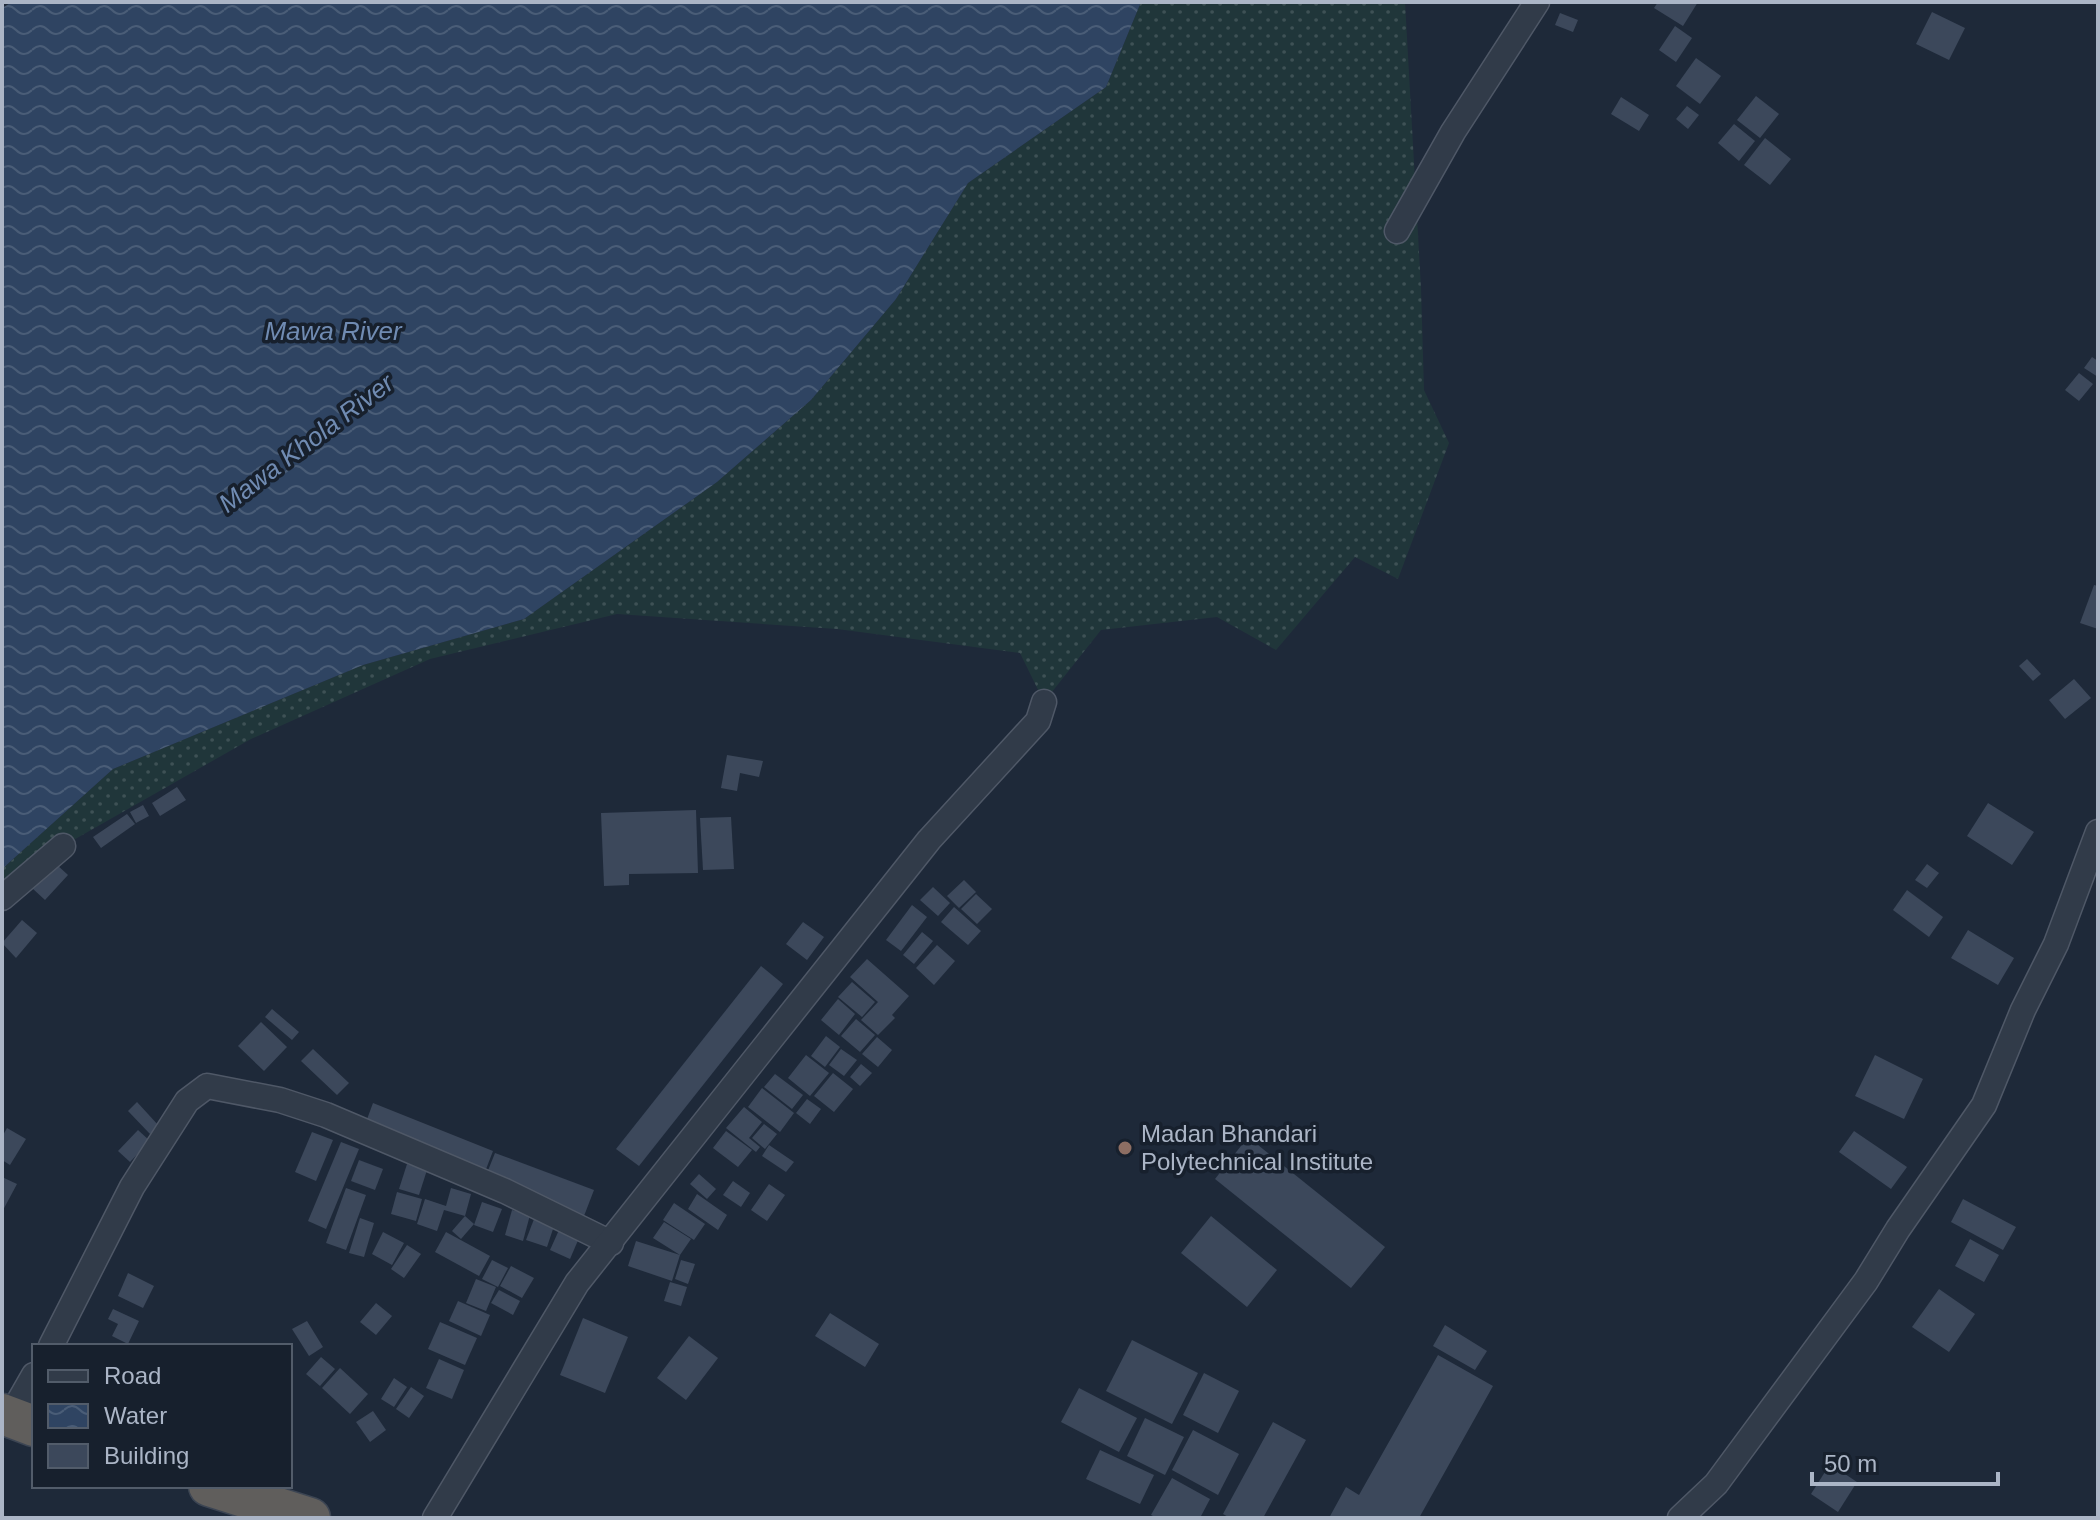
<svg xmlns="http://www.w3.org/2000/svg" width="2100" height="1520" font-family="Helvetica,sans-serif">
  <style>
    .grass { fill: url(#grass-dots) }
    .water { fill: url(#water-waves) }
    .building { fill: #3c485b }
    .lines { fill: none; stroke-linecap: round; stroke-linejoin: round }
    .minor-casing { stroke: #4f5867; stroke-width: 27 }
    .trunk-casing { stroke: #3c4553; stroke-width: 43 }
    .minor { stroke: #313b49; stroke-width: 24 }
    .trunk { stroke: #605e5c; stroke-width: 40 }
    .education-dot { fill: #8d6e63; stroke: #17202d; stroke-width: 3 }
    .labels { text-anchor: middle; stroke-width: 7; stroke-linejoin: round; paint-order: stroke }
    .poi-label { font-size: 24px; fill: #abb5c6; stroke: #17202d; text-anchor: start }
    .water-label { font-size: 26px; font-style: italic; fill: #708bb2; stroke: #17202d }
  </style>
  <defs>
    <pattern id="grass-dots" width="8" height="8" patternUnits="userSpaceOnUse" patternTransform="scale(2)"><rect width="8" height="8" fill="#20363a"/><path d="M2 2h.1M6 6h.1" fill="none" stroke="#3e5155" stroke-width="1.8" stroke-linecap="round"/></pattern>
    <pattern id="water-waves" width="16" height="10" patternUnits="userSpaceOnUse" patternTransform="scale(2)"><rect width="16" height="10" fill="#2f4462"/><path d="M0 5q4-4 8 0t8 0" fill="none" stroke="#4a5d77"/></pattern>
  </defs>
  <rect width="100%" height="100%" fill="#1e2939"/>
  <path class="grass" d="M1141 2H1405L1421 288 1424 390 1449 443 1398 579 1355 557 1276 650 1217 617 1101 630 1044 702 1020 653 837 629 617 614 430 659 251 739 63 846 2 898V869L113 769 363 665 524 619 717 482 811 400 896 299 968 183 1106 87Z"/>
  <path class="water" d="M12 2H1141L1106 87 968 183 896 299 811 400 717 482 524 619 363 665 113 769 2 869V8Z"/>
  <g class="building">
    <path d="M1658 2H1698L1683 26 1654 8Z"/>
    <path d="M1932 12 1965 28 1949 60 1916 44Z"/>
    <path d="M1560 13 1578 20 1573 32 1555 25Z"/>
    <path d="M1675 26 1692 38 1676 62 1659 50Z"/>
    <path d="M1696 58 1721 76 1700 104 1676 86Z"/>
    <path d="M1756 96 1779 114 1760 138 1737 120Z"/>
    <path d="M1621 97 1649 115 1639 131 1611 114Z"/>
    <path d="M1687 106 1699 115 1688 129 1676 119Z"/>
    <path d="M1734 124 1755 141 1739 161 1718 143Z"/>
    <path d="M1765 138 1791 159 1770 185 1744 165Z"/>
    <path d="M2092 357 2098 361V377L2084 368Z"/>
    <path d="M2079 373 2093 384 2079 401 2065 390Z"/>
    <path d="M2094 585 2098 586V629L2080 623Z"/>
    <path d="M2027 659 2041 674 2033 681 2019 666Z"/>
    <path d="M2074 679 2091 698 2065 719 2049 700Z"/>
    <path d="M727 755 763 761 759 777 740 773 737 791 721 788Z"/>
    <path d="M177 787 186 800 160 816 152 803Z"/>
    <path d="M1988 803 2034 832 2012 865 1967 836Z"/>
    <path d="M143 805 149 816 136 823 130 812Z"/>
    <path d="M696 810 698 873 629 874V885L604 886 601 813Z"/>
    <path d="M127 814 135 824 101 848 93 837Z"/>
    <path d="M731 817 734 869 703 870 700 818Z"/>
    <path d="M56 864 68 875 45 900 32 888Z"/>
    <path d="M1927 864 1939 873 1927 888 1915 880Z"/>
    <path d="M964 880 976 892 959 908 947 896Z"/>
    <path d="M933 887 950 903 938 916 920 900Z"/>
    <path d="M1907 890 1943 917 1929 937 1893 910Z"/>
    <path d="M976 894 992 909 977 924 961 909Z"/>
    <path d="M912 905 927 917 901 951 886 940Z"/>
    <path d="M954 907 981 931 968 945 941 922Z"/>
    <path d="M22 920 37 933 16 958 2 943Z"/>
    <path d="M803 922 824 937 807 960 786 944Z"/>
    <path d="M1968 930 2014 958 1998 985 1951 958Z"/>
    <path d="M922 932 933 941 914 964 903 955Z"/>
    <path d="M937 945 955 961 934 985 916 968Z"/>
    <path d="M867 959 909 996 892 1015 895 1018 878 1035 861 1020 878 1002 850 977Z"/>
    <path d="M761 966 783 984 639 1166 616 1149Z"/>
    <path d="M852 982 875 1002 862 1017 838 997Z"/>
    <path d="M838 999 855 1014 839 1035 821 1020Z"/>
    <path d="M272 1009 299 1032 292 1040 265 1017Z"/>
    <path d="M856 1019 875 1035 860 1052 841 1036Z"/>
    <path d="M261 1022 287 1047 264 1071 238 1046Z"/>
    <path d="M826 1036 840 1047 825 1067 811 1056Z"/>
    <path d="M877 1037 892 1050 878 1067 862 1054Z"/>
    <path d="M313 1049 349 1083 337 1095 301 1061Z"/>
    <path d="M841 1049 857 1060 844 1076 829 1065Z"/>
    <path d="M806 1055 829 1073 810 1096 788 1078Z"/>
    <path d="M1875 1055 1923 1079 1904 1119 1855 1096Z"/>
    <path d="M861 1064 872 1073 860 1086 850 1077Z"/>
    <path d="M833 1073 853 1089 834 1112 814 1096Z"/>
    <path d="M775 1074 803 1095 792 1109 764 1087Z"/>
    <path d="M762 1088 794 1113 780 1132 748 1107Z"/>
    <path d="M807 1099 821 1109 810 1124 796 1113Z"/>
    <path d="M137 1102 159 1126 150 1134 128 1111Z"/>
    <path d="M373 1103 493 1151 483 1177 363 1130Z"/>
    <path d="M744 1107 762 1122 749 1138 760 1147 756 1152 726 1128Z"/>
    <path d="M764 1124 777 1134 765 1149 752 1138Z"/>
    <path d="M7 1128 26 1139 10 1165 2 1160V1137Z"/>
    <path d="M138 1130 150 1141 130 1162 118 1151Z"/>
    <path d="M726 1131 752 1150 738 1167 713 1148Z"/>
    <path d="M1854 1131 1907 1167 1891 1189 1839 1152Z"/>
    <path d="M312 1132 333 1140 316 1181 295 1172Z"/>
    <path d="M1248 1137 1385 1247 1351 1288 1215 1179Z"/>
    <path d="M341 1142 359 1149 326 1229 308 1221Z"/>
    <path d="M769 1145 794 1162 786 1172 762 1156Z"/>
    <path d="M495 1153 594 1190 584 1216 485 1178Z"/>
    <path d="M359 1160 383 1169 375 1190 351 1181Z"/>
    <path d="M407 1164 427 1170 419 1195 399 1189Z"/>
    <path d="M699 1174 716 1189 707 1199 690 1184Z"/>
    <path d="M2 1177 17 1184 2 1212Z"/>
    <path d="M733 1181 750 1193 741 1207 723 1195Z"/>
    <path d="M769 1184 785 1195 767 1221 751 1210Z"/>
    <path d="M346 1188 366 1195 346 1250 326 1243Z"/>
    <path d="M451 1188 471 1194 465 1216 444 1210 437 1231 417 1224 425 1199 446 1206Z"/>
    <path d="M397 1192 422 1199 416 1221 391 1214Z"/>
    <path d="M697 1194 727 1215 718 1230 688 1209Z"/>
    <path d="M1963 1199 2016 1227 2003 1250 1951 1222Z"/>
    <path d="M482 1202 502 1209 493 1232 474 1225Z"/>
    <path d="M674 1203 705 1224 694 1240 663 1220Z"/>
    <path d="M512 1210 530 1215 523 1241 505 1235Z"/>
    <path d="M465 1216 474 1224 461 1239 452 1231Z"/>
    <path d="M1211 1216 1277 1270 1247 1307 1181 1253Z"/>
    <path d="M360 1218 374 1223 364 1257 349 1253Z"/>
    <path d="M534 1219 554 1226 547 1247 526 1240Z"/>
    <path d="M664 1222 691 1239 680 1255 672 1281 628 1266 636 1241 680 1255 653 1238Z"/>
    <path d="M559 1230 579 1238 570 1259 550 1250Z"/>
    <path d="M383 1232 404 1243 392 1265 372 1254Z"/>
    <path d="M446 1232 490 1256 479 1276 435 1252Z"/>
    <path d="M1970 1239 1999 1255 1984 1282 1955 1266Z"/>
    <path d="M407 1245 421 1254 404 1278 391 1269Z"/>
    <path d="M492 1260 508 1268 498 1287 482 1279Z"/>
    <path d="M681 1260 695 1264 688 1284 675 1279Z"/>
    <path d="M511 1266 534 1278 522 1298 500 1286Z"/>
    <path d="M128 1273 154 1286 143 1308 118 1296Z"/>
    <path d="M476 1279 496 1287 486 1311 466 1303Z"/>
    <path d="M670 1282 687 1287 681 1306 664 1301Z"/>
    <path d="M1939 1289 1975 1314 1949 1352 1912 1327Z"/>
    <path d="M499 1290 520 1301 513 1315 491 1303Z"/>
    <path d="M458 1301 490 1315 481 1336 449 1321Z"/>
    <path d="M376 1303 392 1316 376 1335 360 1322Z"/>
    <path d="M113 1309 139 1321 128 1344 112 1336 118 1324 108 1319Z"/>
    <path d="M830 1313 879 1344 865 1367 815 1336Z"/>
    <path d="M583 1318 628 1337 605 1393 560 1375Z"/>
    <path d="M307 1321 323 1347 309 1356 292 1329Z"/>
    <path d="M440 1322 477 1338 465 1365 428 1349Z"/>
    <path d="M1445 1325 1487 1351 1475 1370 1433 1346Z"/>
    <path d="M689 1336 718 1358 686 1400 657 1378Z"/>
    <path d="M1132 1340 1198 1373 1172 1424 1106 1391Z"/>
    <path d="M1438 1355 1493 1386 1419 1518H1329L1346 1487 1359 1495Z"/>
    <path d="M321 1357 335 1369 320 1386 306 1374Z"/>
    <path d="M439 1359 464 1370 452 1399 426 1388Z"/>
    <path d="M340 1368 368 1394 350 1414 322 1388Z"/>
    <path d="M1204 1373 1239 1391 1218 1433 1183 1415Z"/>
    <path d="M394 1378 407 1387 394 1407 381 1399Z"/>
    <path d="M411 1387 424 1396 409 1418 396 1409Z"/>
    <path d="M1079 1388 1137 1418 1119 1452 1061 1422Z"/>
    <path d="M373 1411 386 1430 370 1442 356 1422Z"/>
    <path d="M1145 1418 1184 1437 1165 1475 1127 1456Z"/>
    <path d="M1273 1422 1306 1440 1263 1518H1230L1223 1514Z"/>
    <path d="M1193 1430 1239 1454 1218 1495 1172 1470Z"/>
    <path d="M1100 1450 1154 1475 1140 1504 1086 1479Z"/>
    <path d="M1830 1464 1857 1482 1838 1512 1811 1494Z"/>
    <path d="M1172 1478 1210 1499 1200 1518H1157L1151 1515Z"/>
  </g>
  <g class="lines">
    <defs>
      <g id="minor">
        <path d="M1397 231 1453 132 1537 2"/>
        <path d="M2 898 63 846"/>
        <path d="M51 1346 132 1187 187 1101 207 1086 280 1100 326 1115 505 1191 611 1243"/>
        <path d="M2 1424 10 1417 34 1375"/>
        <path d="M435 1518 577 1283 929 840 1038 721 1044 702"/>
        <path d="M1680 1518 1716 1484 1866 1281 1898 1229 1984 1105 2023 1010 2056 944 2098 832"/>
      </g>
      <g id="trunk">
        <path d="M2 1414 34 1426"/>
        <path d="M209 1486 310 1518"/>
      </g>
    </defs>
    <use href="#minor" class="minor-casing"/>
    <use href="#trunk" class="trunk-casing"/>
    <use href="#minor" class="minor"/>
    <use href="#trunk" class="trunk"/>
  </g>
  <circle class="education-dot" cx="1125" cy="1148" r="8"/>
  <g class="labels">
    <g class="poi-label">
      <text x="1141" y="1142">Madan Bhandari<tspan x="1141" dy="28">Polytechnical Institute</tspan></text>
    </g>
    <g class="water-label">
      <text x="333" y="340">Mawa River</text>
      <text transform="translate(306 443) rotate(-37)" y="9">Mawa Khola River</text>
    </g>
  </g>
  <rect width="2100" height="1520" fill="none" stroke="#abb5c6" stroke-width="8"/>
  <rect x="32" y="1344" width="260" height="144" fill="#17202d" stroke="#525c6a" stroke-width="2"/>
  <rect x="48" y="1370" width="40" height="12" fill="#313b49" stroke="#525c6a" stroke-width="2"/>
  <text x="104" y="1384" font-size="24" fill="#abb5c6">Road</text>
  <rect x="48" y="1404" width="40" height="24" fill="url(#water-waves)" stroke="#525c6a" stroke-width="2"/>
  <text x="104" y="1424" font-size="24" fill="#abb5c6">Water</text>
  <rect x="48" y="1444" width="40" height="24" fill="#3c485b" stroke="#525c6a" stroke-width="2"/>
  <text x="104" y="1464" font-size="24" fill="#abb5c6">Building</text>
  <path d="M1812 1472v12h186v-12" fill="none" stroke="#abb5c6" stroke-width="4"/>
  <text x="1824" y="1472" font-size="24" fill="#abb5c6" stroke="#17202d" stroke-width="6" paint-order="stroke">50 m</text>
</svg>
